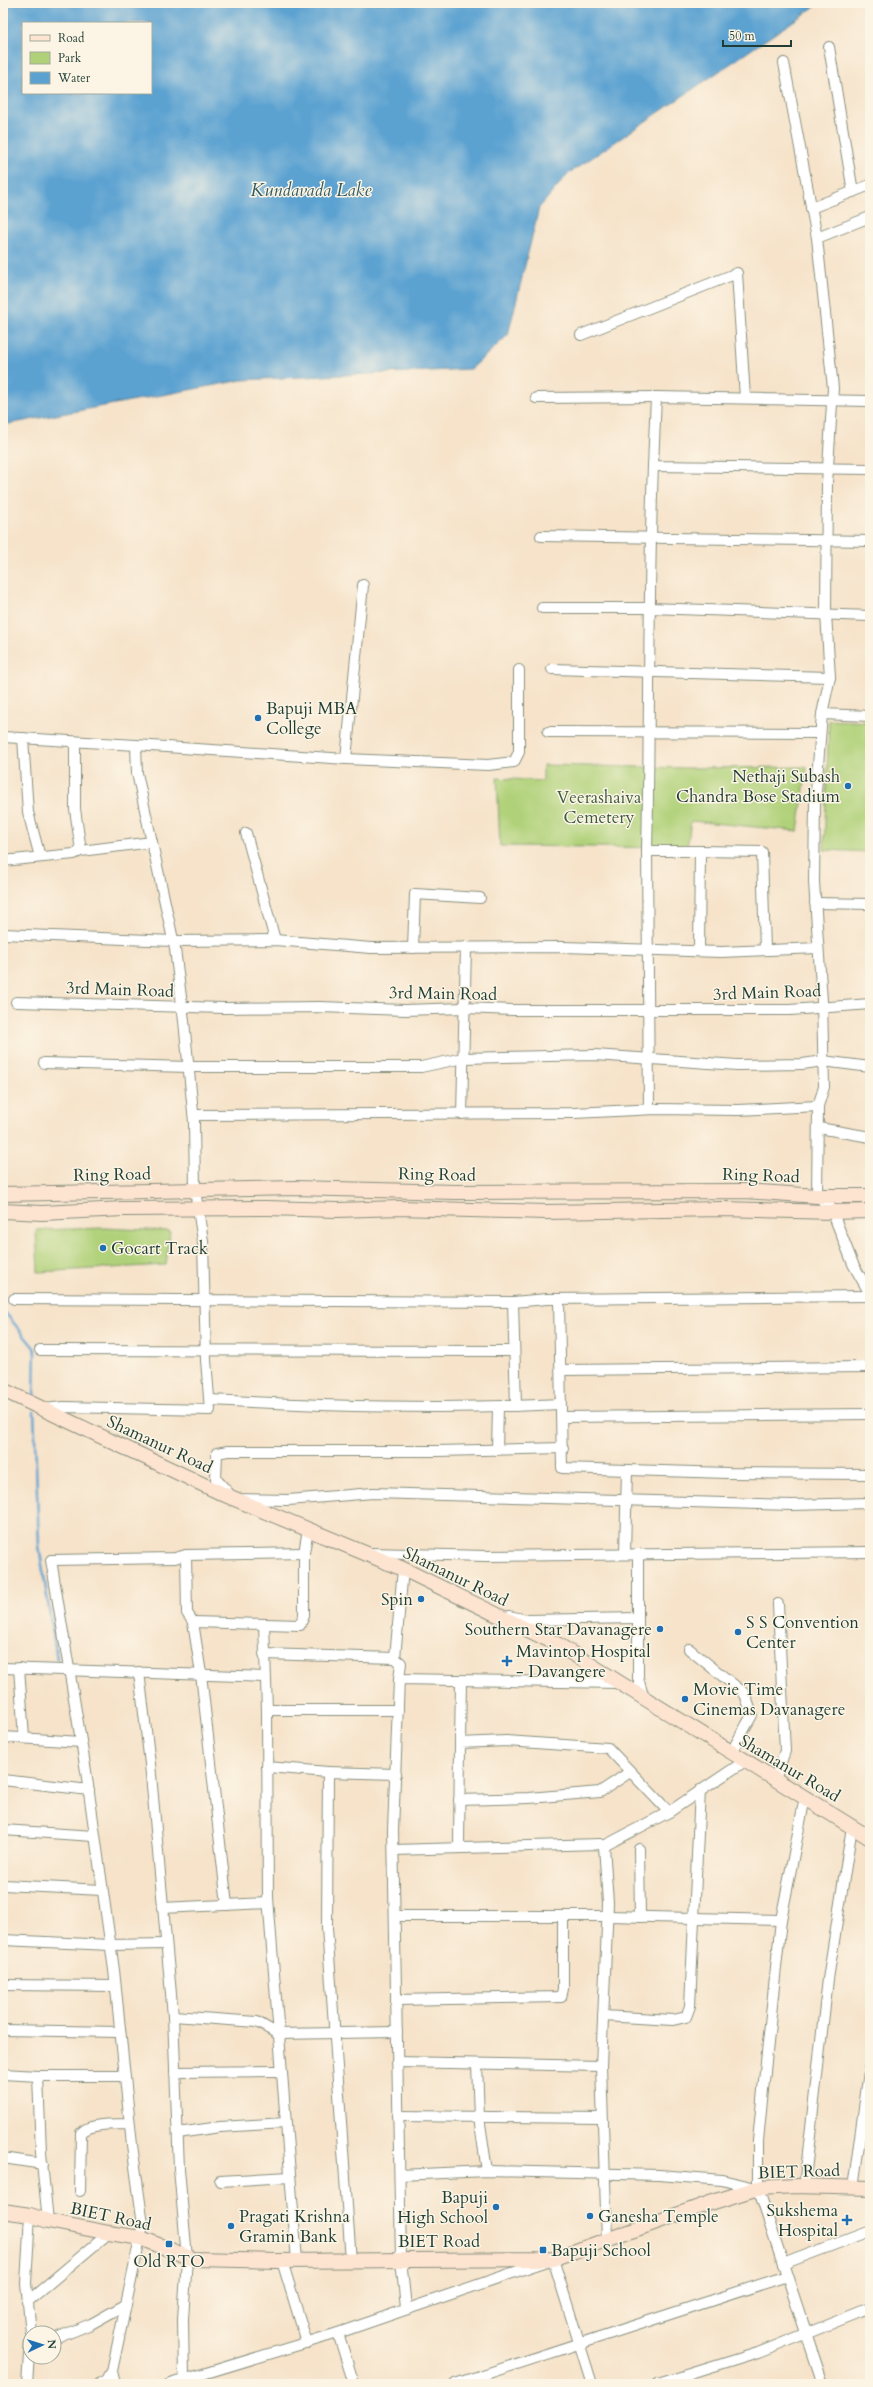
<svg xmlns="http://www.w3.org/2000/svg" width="873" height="2387" font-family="Cardo,serif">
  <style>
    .green { fill: #b0d179; stroke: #688756 }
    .water { fill: #5ba2d1; stroke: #3d7082; fill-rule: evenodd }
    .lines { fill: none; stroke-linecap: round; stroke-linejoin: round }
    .stream { stroke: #5ba2d1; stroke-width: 2.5 }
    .street-casing { stroke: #8a907f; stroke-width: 12 }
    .secondary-casing { stroke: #8a907f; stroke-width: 16 }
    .street { stroke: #fff; stroke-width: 10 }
    .secondary { stroke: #fde4d1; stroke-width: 14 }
    .poi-dot { fill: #1f6fb2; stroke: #fcf5e5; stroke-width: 1.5 }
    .labels { text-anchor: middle; stroke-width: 3; stroke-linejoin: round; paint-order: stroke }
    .poi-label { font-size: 17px; fill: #1f3d34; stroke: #fcf5e5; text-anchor: start }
    .park-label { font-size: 17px; fill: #3c5b42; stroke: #fcf5e5 }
    .street-label { font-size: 17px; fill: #1f3d34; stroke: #fcf5e5 }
    .water-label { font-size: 18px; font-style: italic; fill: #315b63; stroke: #fcf5e5 }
  </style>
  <rect width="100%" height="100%" fill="#fcf5e5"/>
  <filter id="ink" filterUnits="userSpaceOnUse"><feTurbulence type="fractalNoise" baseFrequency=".025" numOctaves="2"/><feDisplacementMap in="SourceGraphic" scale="8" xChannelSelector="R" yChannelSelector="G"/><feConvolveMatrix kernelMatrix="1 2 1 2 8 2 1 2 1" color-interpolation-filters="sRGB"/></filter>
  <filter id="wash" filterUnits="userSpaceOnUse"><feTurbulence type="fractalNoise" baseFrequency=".012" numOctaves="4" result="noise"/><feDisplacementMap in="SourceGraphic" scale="16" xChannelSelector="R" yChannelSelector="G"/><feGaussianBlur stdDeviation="0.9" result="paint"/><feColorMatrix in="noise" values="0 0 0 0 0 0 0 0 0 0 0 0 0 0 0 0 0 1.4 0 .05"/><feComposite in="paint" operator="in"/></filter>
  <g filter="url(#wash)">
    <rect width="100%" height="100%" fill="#f6e3ca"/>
    <g class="green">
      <path d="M829 720 870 722V852L824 850Z"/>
      <path d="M543 765 690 768 807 767 798 831 691 821 687 848 500 846 497 778 543 781Z"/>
      <path d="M104 1228 170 1231 166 1265 38 1272 36 1230Z"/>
    </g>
    <path class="water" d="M3 3H820L568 174 539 208 508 335 471 369 242 380 3 425ZM23 23H151V93H23Z"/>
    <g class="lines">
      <g class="stream">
        <path d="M3 1310 35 1349 34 1400"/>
        <path d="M34 1411 39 1546 57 1659"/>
      </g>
    </g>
  </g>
  <g filter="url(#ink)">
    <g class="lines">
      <defs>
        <g id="street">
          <path d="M829 47 853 192"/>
          <path d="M784 63 817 238 833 388 827 483 826 614 830 677 822 714 815 804 814 882 822 1001 824 1087 818 1106 817 1196 830 1206 853 1264 870 1294"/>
          <path d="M811 208 870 185"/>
          <path d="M817 238 870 217"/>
          <path d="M581 335 737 273 745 398"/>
          <path d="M536 398 656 397"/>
          <path d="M870 401 656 397 653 466 870 469"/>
          <path d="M541 536 870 541"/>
          <path d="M542 608H650L870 616"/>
          <path d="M552 669 830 677"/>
          <path d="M822 714 870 716"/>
          <path d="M548 732 820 733"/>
          <path d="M3 737 136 745 137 773 175 949 184 1021 194 1122 195 1190 203 1241 206 1360 210 1410 63 1407 44 1409"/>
          <path d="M23 738 28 812 40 857"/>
          <path d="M75 742V809L81 851"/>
          <path d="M136 745 346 759 488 765 514 762 519 752V670"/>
          <path d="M346 759 363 585"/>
          <path d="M246 833 275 940"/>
          <path d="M647 851C650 723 648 594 653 466"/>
          <path d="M3 861 74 854 81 851 152 842"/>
          <path d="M815 903 870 904"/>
          <path d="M3 934 173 941 275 940 371 948 563 947 721 952 818 948"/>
          <path d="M413 948 415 894 480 898"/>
          <path d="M699 951 700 851 762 852 765 950"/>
          <path d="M16 1002 224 1008 320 1007 405 1010 465 1008 512 1010H790L870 1004"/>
          <path d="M44 1063 189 1067H421L463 1058 595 1055 737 1065 803 1064 823 1061 870 1067"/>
          <path d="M649 1109 647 851H700"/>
          <path d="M462 1114 466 947"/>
          <path d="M194 1115 574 1113 656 1109 738 1110 818 1106"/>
          <path d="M819 1128 870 1137"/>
          <path d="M14 1299 513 1302 547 1299 870 1296"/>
          <path d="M559 1300 562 1468 728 1473 870 1474"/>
          <path d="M513 1302 516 1406"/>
          <path d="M40 1350 514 1351"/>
          <path d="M561 1370 870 1367"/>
          <path d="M210 1400C326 1406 444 1410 560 1404"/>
          <path d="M562 1417 870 1414"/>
          <path d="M563 1448 437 1451H228L217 1453 216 1479 234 1499 288 1500 373 1493 792 1505 870 1503"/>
          <path d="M497 1450 498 1407"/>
          <path d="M370 1553 485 1556 870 1552"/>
          <path d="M625 1554 627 1470"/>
          <path d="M638 1554V1678L644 1699"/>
          <path d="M509 1616 527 1620 638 1618"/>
          <path d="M193 1622 187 1613 186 1555 304 1553"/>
          <path d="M264 1624 267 1710H398"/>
          <path d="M689 1649 745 1694 752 1715 731 1753"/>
          <path d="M264 1654 395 1658 401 1663 399 1679"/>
          <path d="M395 1658 403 1569"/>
          <path d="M3 1668 265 1677"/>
          <path d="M19 1668 24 1738"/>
          <path d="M139 1672 150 1764 173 2016 179 2169 187 2258 183 2319 184 2380"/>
          <path d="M267 1710 268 1898 297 2261"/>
          <path d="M3 1737 81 1742"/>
          <path d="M460 1743 461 1681"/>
          <path d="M267 1767 328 1772"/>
          <path d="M775 1779 785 1751 778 1604"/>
          <path d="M3 1780 89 1790"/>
          <path d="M805 1797 781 1920 763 2090 758 2141V2188L823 2384"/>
          <path d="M459 1800 529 1798 600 1792 630 1772"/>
          <path d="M3 1830 94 1836"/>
          <path d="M459 1848 460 1743 506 1741 608 1748 669 1812"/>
          <path d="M639 1849 640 1917"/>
          <path d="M394 1850 600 1844 604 1846"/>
          <path d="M3 1885 102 1890"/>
          <path d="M227 1905 201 1674 193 1622 300 1625 304 1616V1553L308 1529"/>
          <path d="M162 1908 268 1903"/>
          <path d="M395 1916H608L781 1920"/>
          <path d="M3 1940 110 1945 166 1944"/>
          <path d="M3 1985 115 1986"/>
          <path d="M396 2000 561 1997 563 1989V1916"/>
          <path d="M173 2016 257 2022 278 2034 397 2032"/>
          <path d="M603 2016 673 2020 686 2017 690 2006 700 1790"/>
          <path d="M3 2030 119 2032"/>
          <path d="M397 2062 601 2066"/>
          <path d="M477 2064 479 2117 487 2171"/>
          <path d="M175 2072 280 2071"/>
          <path d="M3 2074 38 2076"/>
          <path d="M398 2116 602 2118"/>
          <path d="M178 2133 220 2127 285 2123"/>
          <path d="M3 2158 43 2164"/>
          <path d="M400 2175 487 2171 659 2175 722 2180 756 2188"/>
          <path d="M220 2181 290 2177"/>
          <path d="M804 2188 828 1979 852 1827"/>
          <path d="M853 2188 870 2064"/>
          <path d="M80 2191 81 2133C91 2122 116 2125 129 2124"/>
          <path d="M30 2215 26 2283 31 2333"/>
          <path d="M48 2221 41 2153 38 2076H124"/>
          <path d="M607 2239 601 2066 608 1903 604 1846 669 1812 745 1761"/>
          <path d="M282 2261 307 2343"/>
          <path d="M351 2261 327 1928 328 1772 396 1774"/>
          <path d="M783 2264 870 2231"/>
          <path d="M27 2302 109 2233"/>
          <path d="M406 2308 401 2259 393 1830 399 1679 618 1683"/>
          <path d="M338 2333 354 2384"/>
          <path d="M54 2339 91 2324 125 2305"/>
          <path d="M27 2384 30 2340"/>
          <path d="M99 2384 107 2380 112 2371"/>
          <path d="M115 2384 112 2371 143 2224 132 2145 114 1970 86 1771 51 1560 175 1558 186 1555"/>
          <path d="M170 2384 338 2333 553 2259 592 2384"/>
          <path d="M455 2384 787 2276"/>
          <path d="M658 2384 758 2353 870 2308"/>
        </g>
        <g id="secondary">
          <path d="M3 1194 295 1188 455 1192 745 1191 817 1196H870"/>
          <path d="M3 1211 42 1213 123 1209 266 1208 337 1210 399 1208 546 1212 722 1209 832 1212 870 1211"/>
          <path d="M3 1390 223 1494 403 1569 557 1644 870 1838"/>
          <path d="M3 2211 30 2215 48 2221 109 2233 141 2238 193 2259 277 2261 553 2259 707 2204 758 2188 797 2186 870 2188"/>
        </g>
      </defs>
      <use href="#street" class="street-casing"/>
      <use href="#secondary" class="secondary-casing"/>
      <use href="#street" class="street"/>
      <use href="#secondary" class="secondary"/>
    </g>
  </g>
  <g class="poi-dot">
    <circle cx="258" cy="718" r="4"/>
    <circle cx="848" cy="786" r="4"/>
    <circle cx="103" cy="1248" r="4"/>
    <circle cx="421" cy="1599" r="4"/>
    <circle cx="660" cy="1629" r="4"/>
    <circle cx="738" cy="1632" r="4"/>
    <path d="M505 1655h4v4h4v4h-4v4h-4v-4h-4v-4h4z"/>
    <circle cx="685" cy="1699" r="4"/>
    <circle cx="496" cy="2207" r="4"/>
    <circle cx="590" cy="2216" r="4"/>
    <path d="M845 2214h4v4h4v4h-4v4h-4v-4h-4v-4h4z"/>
    <circle cx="231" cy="2226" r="4"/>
    <rect x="165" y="2240" width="8" height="8" rx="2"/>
    <rect x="539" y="2246" width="8" height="8" rx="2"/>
  </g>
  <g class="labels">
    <g class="poi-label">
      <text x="266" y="714">Bapuji MBA<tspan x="266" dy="20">College</tspan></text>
      <text x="840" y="782" text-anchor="end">Nethaji Subash<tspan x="840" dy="20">Chandra Bose Stadium</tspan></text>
      <text x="111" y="1254">Gocart Track</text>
      <text x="413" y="1605" text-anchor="end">Spin</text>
      <text x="746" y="1628">S S Convention<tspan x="746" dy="20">Center</tspan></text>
      <text x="652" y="1635" text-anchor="end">Southern Star Davanagere</text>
      <text x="516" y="1657">Mavintop Hospital<tspan x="516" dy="20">- Davangere</tspan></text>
      <text x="693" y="1695">Movie Time<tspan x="693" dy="20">Cinemas Davanagere</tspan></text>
      <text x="488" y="2203" text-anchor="end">Bapuji<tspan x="488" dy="20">High School</tspan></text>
      <text x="838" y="2216" text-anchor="end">Sukshema<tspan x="838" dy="20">Hospital</tspan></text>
      <text x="239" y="2222">Pragati Krishna<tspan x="239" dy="20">Gramin Bank</tspan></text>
      <text x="598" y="2222">Ganesha Temple</text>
      <text x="551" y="2256">Bapuji School</text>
      <text x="169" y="2267" text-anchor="middle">Old RTO</text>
    </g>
    <g class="park-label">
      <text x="599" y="803">Veerashaiva<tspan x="599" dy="20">Cemetery</tspan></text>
    </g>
    <g class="street-label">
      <text transform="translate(120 989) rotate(2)" y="6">3rd Main Road</text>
      <text transform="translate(767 992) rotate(-2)" y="6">3rd Main Road</text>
      <text transform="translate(443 993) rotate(1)" y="6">3rd Main Road</text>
      <text transform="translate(112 1174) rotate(-1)" y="6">Ring Road</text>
      <text transform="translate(437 1174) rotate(1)" y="6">Ring Road</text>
      <text transform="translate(761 1175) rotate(2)" y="6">Ring Road</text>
      <text transform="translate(160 1444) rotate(25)" y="6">Shamanur Road</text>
      <text transform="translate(456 1576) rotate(26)" y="6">Shamanur Road</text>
      <text transform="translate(790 1768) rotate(31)" y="6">Shamanur Road</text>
      <text transform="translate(799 2171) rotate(-2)" y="6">BIET Road</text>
      <text transform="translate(111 2216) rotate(12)" y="6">BIET Road</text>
      <text x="439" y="2247">BIET Road</text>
    </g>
    <g class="water-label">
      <text x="311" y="196">Kundavada Lake</text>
    </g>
  </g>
  <rect width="873" height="2387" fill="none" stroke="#fcf5e5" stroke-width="16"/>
  <rect x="22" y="22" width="130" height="72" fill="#fcf5e5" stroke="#a4ab9e"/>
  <rect x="30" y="35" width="20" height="6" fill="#fde4d1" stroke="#a4ab9e"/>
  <text x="58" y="42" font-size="12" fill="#1f3d34">Road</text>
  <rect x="30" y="52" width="20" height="12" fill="#b0d179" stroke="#a4ab9e"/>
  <text x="58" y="62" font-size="12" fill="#1f3d34">Park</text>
  <rect x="30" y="72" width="20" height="12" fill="#5ba2d1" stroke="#a4ab9e"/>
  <text x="58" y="82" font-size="12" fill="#1f3d34">Water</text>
  <g transform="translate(42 2345) rotate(86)"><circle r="19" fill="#fcf5e5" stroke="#a4ab9e"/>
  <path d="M0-3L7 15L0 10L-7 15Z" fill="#1f6fb2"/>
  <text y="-6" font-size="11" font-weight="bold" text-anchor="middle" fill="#1f3d34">N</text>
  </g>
  <path d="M723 40v6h68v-6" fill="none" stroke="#1f3d34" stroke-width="2"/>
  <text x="729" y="40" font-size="12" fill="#1f3d34" stroke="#fcf5e5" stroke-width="3" paint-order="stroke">50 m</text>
</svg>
